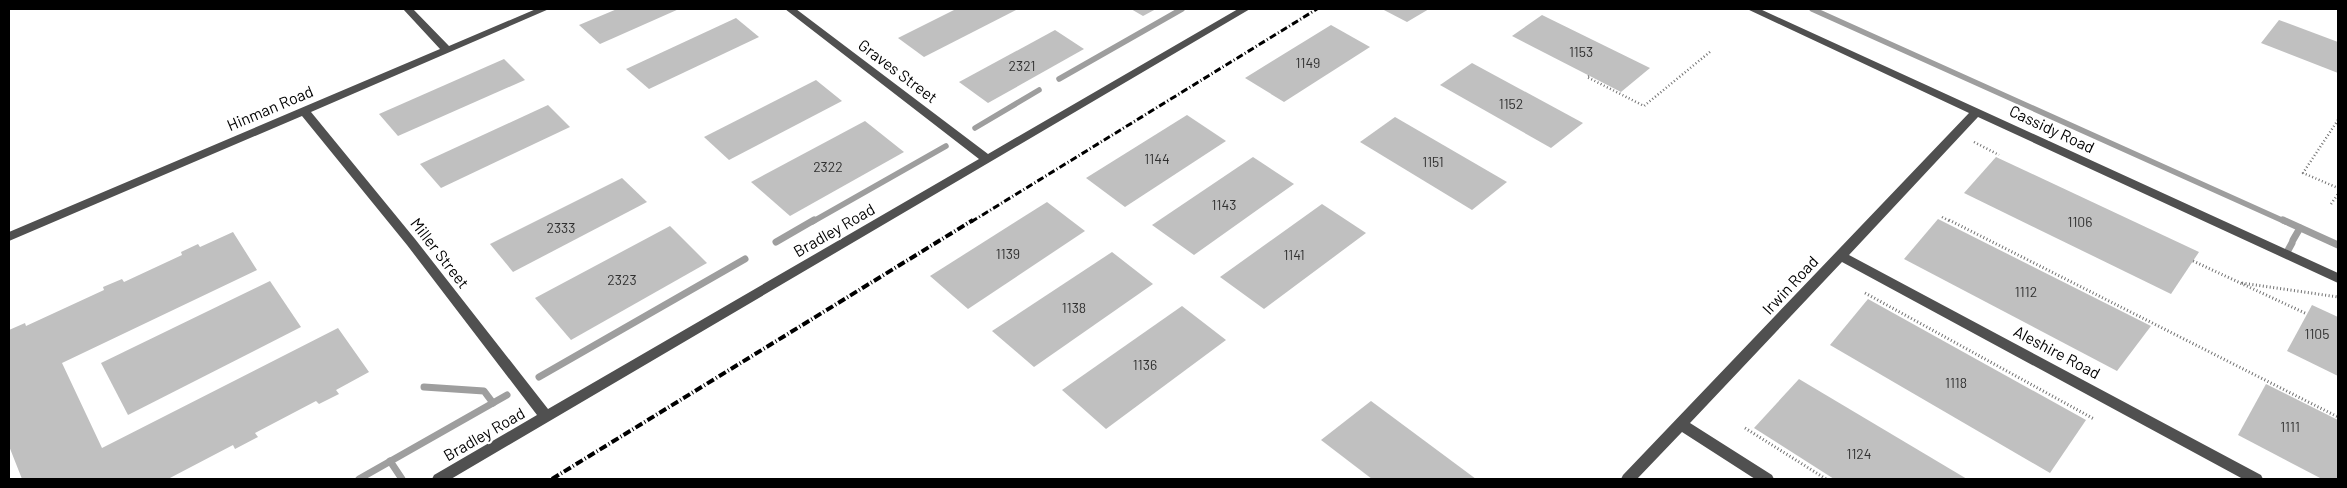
<svg xmlns="http://www.w3.org/2000/svg" width="2347" height="488" font-family="Barlow,sans-serif">
  <style>
    .lines { fill: none; stroke-linecap: round; stroke-linejoin: round }
    .stream-far1 { stroke: #9e9e9e; stroke-width: 5.5 }
    .stream { stroke: #9e9e9e; stroke-width: 7 }
    .building { fill: #c0c0c0 }
    .path-far1 { stroke: #727272; stroke-width: 2.5; stroke-dasharray: 1 2.5; stroke-linecap: butt }
    .path { stroke: #727272; stroke-width: 3; stroke-dasharray: 1 2.5; stroke-linecap: butt }
    .minor { fill: #505050; fill-rule: evenodd }
    .rail-far1 { stroke: #000; stroke-width: 3; stroke-dasharray: 7 2.5 1 2.5; stroke-linecap: butt }
    .rail { stroke: #000; stroke-width: 4; stroke-dasharray: 8 2.5 1 2.5; stroke-linecap: butt }
    .labels { text-anchor: middle; stroke-width: 4.5; stroke-linejoin: round; paint-order: stroke }
    .number-label { font-size: 14px; fill: #303030 }
    .street-label { font-size: 16px; fill: #000; stroke: #fff }
  </style>
  <rect width="100%" height="100%" fill="#fff"/>
  <g class="lines">
    <g class="stream-far1">
      <path d="M1812 9 2286 222"/>
      <path d="M1059 79 1182 9"/>
      <path d="M975 128 1039 90"/>
      <path d="M812 222 946 146"/>
    </g>
    <g class="stream">
      <path d="M2283 220 2338 245"/>
      <path d="M2293 240 2300 228"/>
      <path d="M776 242 814 220"/>
      <path d="M2286 254 2292 243"/>
      <path d="M539 377 745 259"/>
      <path d="M424 387 484 391 493 403"/>
      <path d="M390 461 402 479"/>
      <path d="M359 479 507 395"/>
    </g>
  </g>
  <g class="building">
    <path d="M617 9H679L600 44 579 25Z"/>
    <path d="M956 9H1018L924 57 898 38Z"/>
    <path d="M1131 9H1156L1143 16Z"/>
    <path d="M1382 9H1429L1407 22Z"/>
    <path d="M1542 15 1650 68 1621 92 1512 36Z"/>
    <path d="M736 18 759 37 649 89 626 69Z"/>
    <path d="M2279 20 2338 42V73L2261 43Z"/>
    <path d="M1331 25 1370 47 1284 102 1245 78Z"/>
    <path d="M1055 30 1084 49 988 103 959 82Z"/>
    <path d="M504 59 525 80 398 136 379 114Z"/>
    <path d="M1472 63 1583 123 1551 148 1440 85Z"/>
    <path d="M816 80 842 101 729 160 704 137Z"/>
    <path d="M548 105 570 127 441 188 420 164Z"/>
    <path d="M1187 115 1226 141 1125 207 1086 178Z"/>
    <path d="M1395 117 1507 182 1472 210 1360 142Z"/>
    <path d="M865 121 904 152 790 216 751 182Z"/>
    <path d="M1253 157 1294 184 1194 255 1152 225Z"/>
    <path d="M1996 157 2199 252 2171 294 1964 193Z"/>
    <path d="M622 178 647 202 513 272 490 244Z"/>
    <path d="M1047 202 1085 231 968 309 930 276Z"/>
    <path d="M1322 204 1366 233 1264 309 1220 277Z"/>
    <path d="M1938 219 2151 326 2117 371 1904 259Z"/>
    <path d="M670 226 707 263 571 340 535 298Z"/>
    <path d="M233 232 257 270 62 363 102 448 338 328 369 372 336 390 339 394 319 404 316 401 255 433 258 437 235 449 233 445 168 479H22L9 446V330L25 323 26 326 104 290 103 287 122 279 124 282 182 255 181 252 198 244 200 247Z"/>
    <path d="M1112 252 1153 284 1034 367 992 331Z"/>
    <path d="M270 281 301 327 128 415 101 363Z"/>
    <path d="M1868 299 2086 420 2050 473 1830 345Z"/>
    <path d="M2312 305 2338 317V376L2287 351Z"/>
    <path d="M1182 306 1226 340 1106 429 1062 390Z"/>
    <path d="M1799 379 1967 479H1834L1754 428Z"/>
    <path d="M2266 384 2338 420V479H2322L2238 435Z"/>
    <path d="M1371 401 1476 479H1372L1321 440Z"/>
  </g>
  <g class="lines">
    <g class="path-far1">
      <path d="M1589 76 1587 77 1644 106 1711 51"/>
      <path d="M2338 120 2303 173 2338 188"/>
      <path d="M1974 142 1999 155"/>
      <path d="M2331 204 2338 194"/>
      <path d="M1942 217 1951 222"/>
    </g>
    <g class="path">
      <path d="M1949 220 2338 417"/>
      <path d="M2193 261 2307 314"/>
      <path d="M2242 283 2338 297"/>
      <path d="M1865 293 2094 419"/>
      <path d="M1745 428 1826 479"/>
    </g>
    <g class="minor">
      <path d="M403 9H413L449 46 536 9H549L311 112 415 239 548 409 979 159 785 9H796L988 154 1238 9H1250L451 479H432L434 475 537 415 407 245 302 116 9 241V232L440 49Z"/>
      <path d="M1747 9H1760L2338 273V283L1978 117 1849 255 2261 475 2263 479H2243L1842 262 1690 423 1772 475 1774 479H1755L1682 432 1637 479H1621L1623 475 1969 113Z"/>
    </g>
    <path class="rail-far1" d="M971 222 1317 9"/>
    <path class="rail" d="M552 479 973 220"/>
  </g>
  <g class="labels">
    <g class="number-label">
      <text x="1581" y="57">1153</text>
      <text x="1308" y="68">1149</text>
      <text x="1022" y="71">2321</text>
      <text x="1511" y="109">1152</text>
      <text x="1157" y="164">1144</text>
      <text x="1433" y="167">1151</text>
      <text x="828" y="172">2322</text>
      <text x="1224" y="210">1143</text>
      <text x="2080" y="227">1106</text>
      <text x="561" y="233">2333</text>
      <text x="1008" y="259">1139</text>
      <text x="1294" y="260">1141</text>
      <text x="622" y="285">2323</text>
      <text x="2026" y="297">1112</text>
      <text x="1074" y="313">1138</text>
      <text x="2317" y="339">1105</text>
      <text x="1145" y="370">1136</text>
      <text x="1956" y="388">1118</text>
      <text x="2290" y="432">1111</text>
      <text x="1859" y="459">1124</text>
    </g>
    <g class="street-label">
      <text transform="translate(898 71) rotate(37)" y="6">Graves Street</text>
      <text transform="translate(270 108) rotate(-23)" y="6">Hinman Road</text>
      <text transform="translate(2052 129) rotate(25)" y="6">Cassidy Road</text>
      <text transform="translate(834 230) rotate(-30)" y="6">Bradley Road</text>
      <text transform="translate(440 253) rotate(52)" y="6">Miller Street</text>
      <text transform="translate(1790 285) rotate(-47)" y="6">Irwin Road</text>
      <text transform="translate(2057 352) rotate(28)" y="6">Aleshire Road</text>
      <text transform="translate(484 434) rotate(-30)" y="6">Bradley Road</text>
    </g>
  </g>
  <rect width="2347" height="488" fill="none" stroke="#000000" stroke-width="20"/>
</svg>
